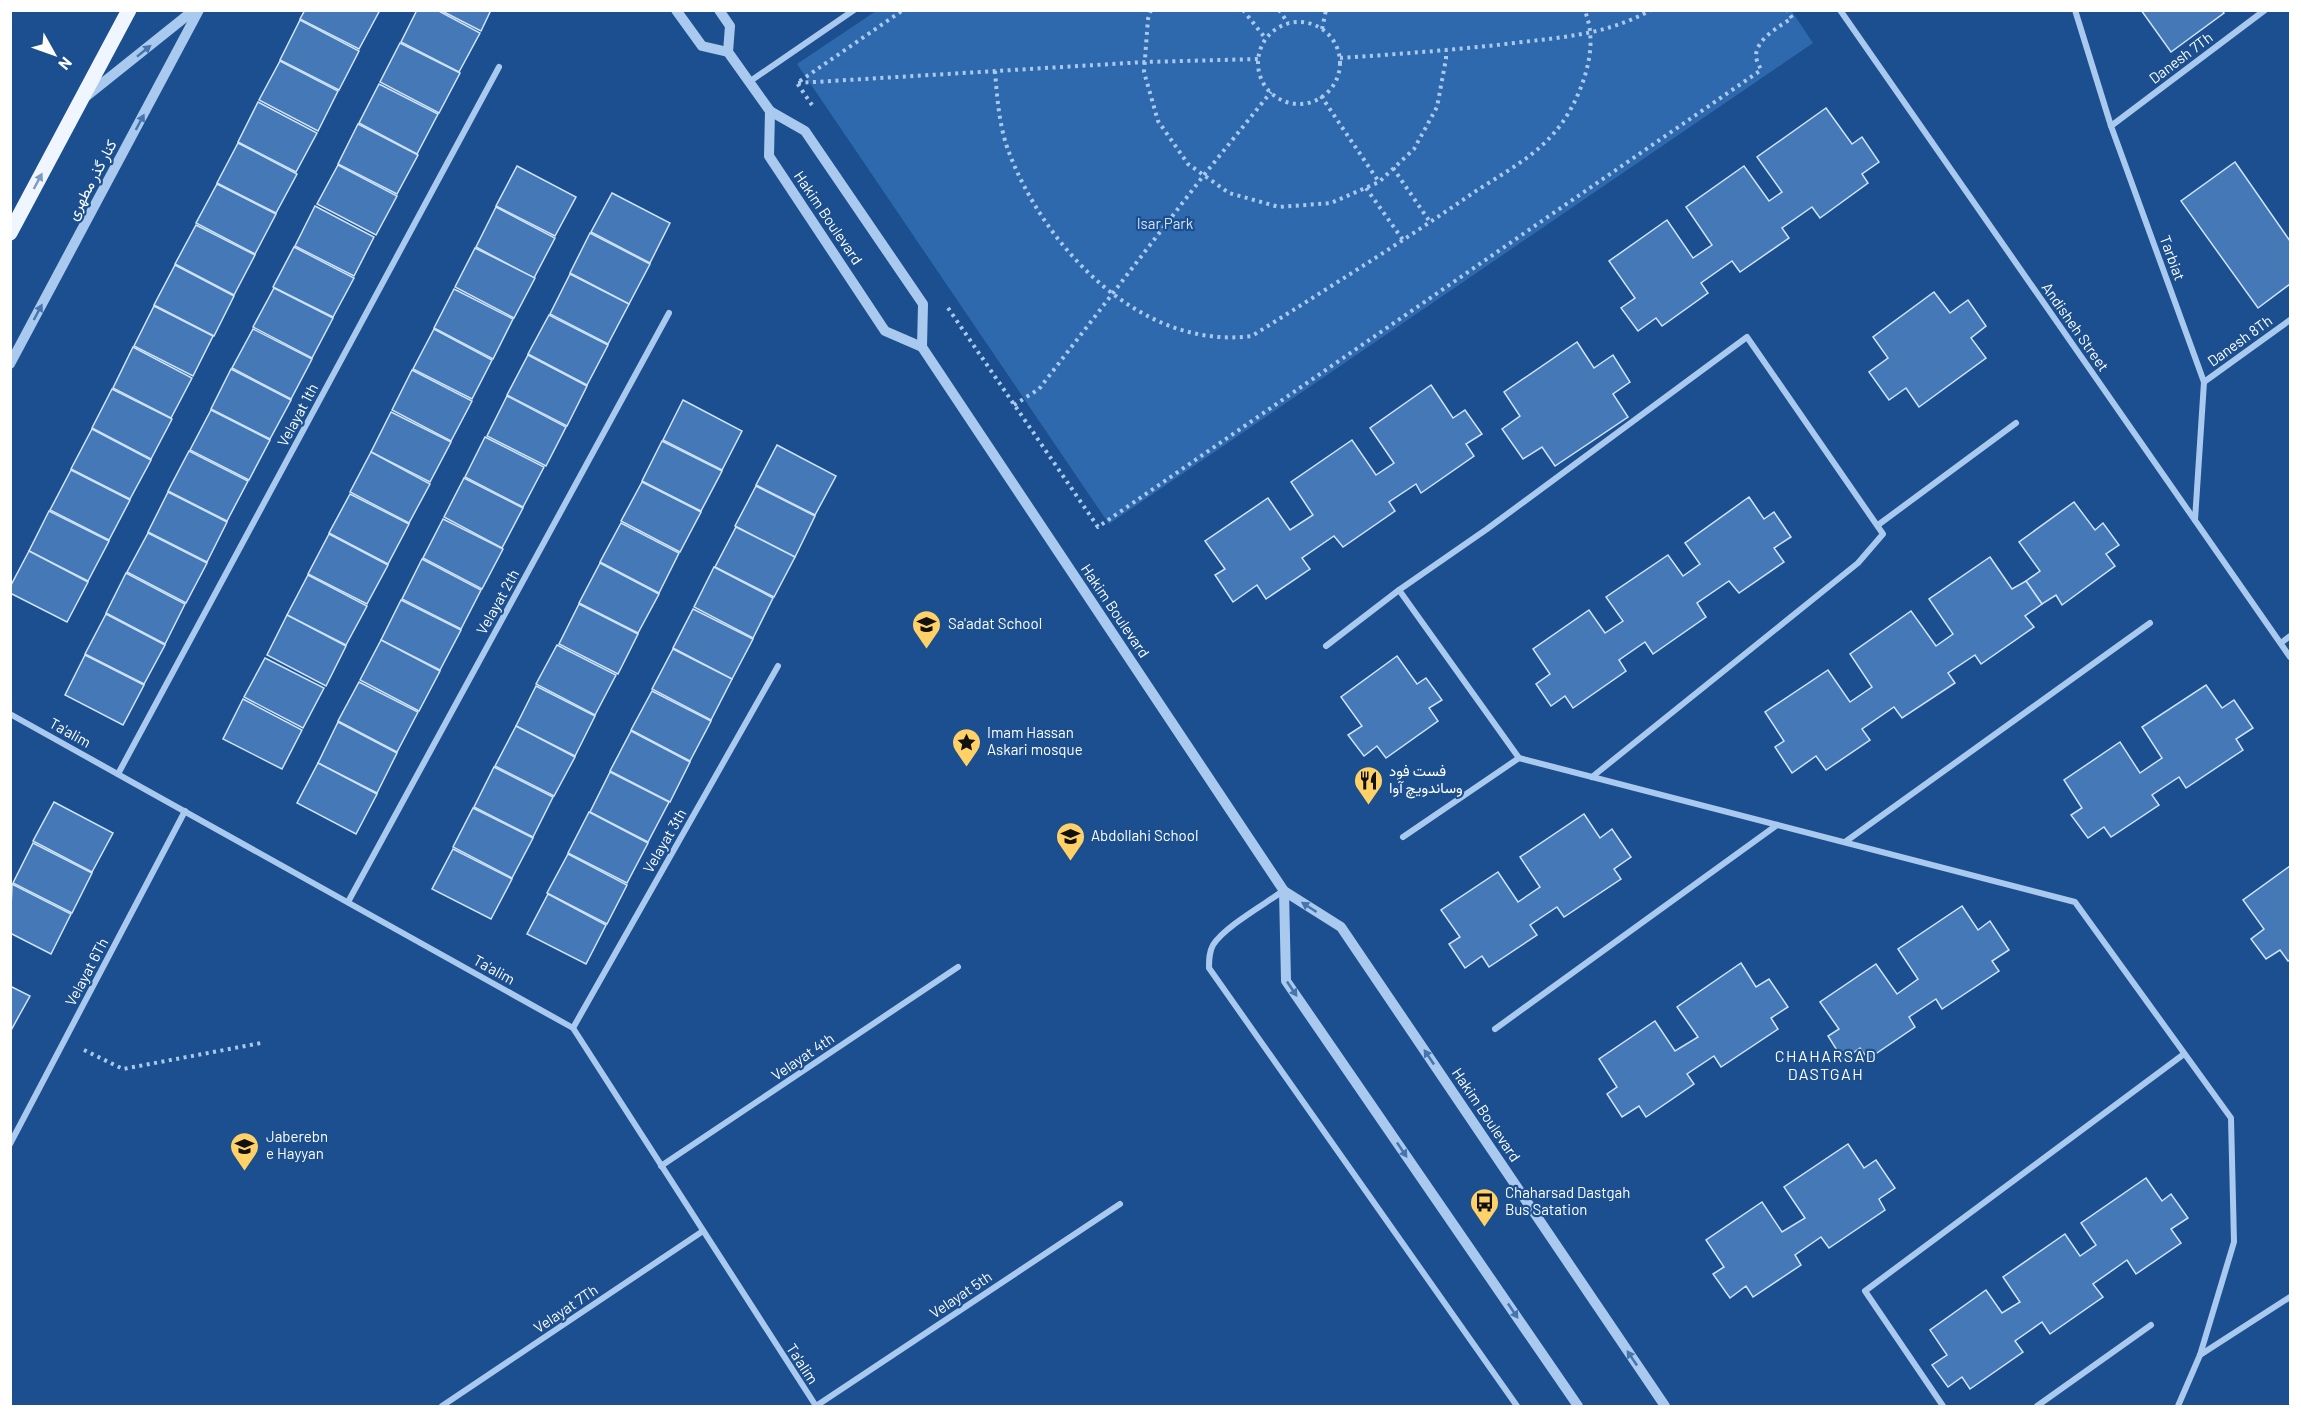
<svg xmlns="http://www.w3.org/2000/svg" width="2301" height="1417" font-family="Barlow,Vazirmatn,sans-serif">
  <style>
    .green { fill: #2e69ad }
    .building { fill: #4478b7; stroke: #cfe3fa; stroke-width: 1.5 }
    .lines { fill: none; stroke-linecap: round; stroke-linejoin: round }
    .path { stroke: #a9c9ee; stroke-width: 4; stroke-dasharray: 3 4.5; stroke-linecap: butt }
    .minor { stroke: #a9c9ee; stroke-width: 6 }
    .tertiary { stroke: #a9c9ee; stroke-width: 10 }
    .primary { stroke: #f0f6ff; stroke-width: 15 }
    .oneway { fill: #4674ac }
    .oneway2 { fill: #7b9ac1 }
    .labels { text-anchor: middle; stroke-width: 4.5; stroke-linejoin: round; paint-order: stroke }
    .street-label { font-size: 15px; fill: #fff; stroke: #1b4f8f }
    .park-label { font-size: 15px; fill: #cfe3fa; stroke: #1b4f8f }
    .poi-label { font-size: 15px; fill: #fff; stroke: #1b4f8f; text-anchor: start }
    .neighbourhood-label { font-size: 16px; letter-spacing: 1.5px; fill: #fff; stroke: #1b4f8f }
  </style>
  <rect width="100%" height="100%" fill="#1b4f8f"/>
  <path class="green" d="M876 11 1791 10 1813 43 1109 524 797 64Z"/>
  <g class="building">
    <path d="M305 10H380L359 49 300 19Z"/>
    <path d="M417 10H437L480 33 459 72 401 42Z"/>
    <path d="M440 10H491L481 31Z"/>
    <path d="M2141 10H2222L2224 13 2171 52Z"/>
    <path d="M300 20 359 51 339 90 280 60Z"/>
    <path d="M400 43 460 73 439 113 380 82Z"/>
    <path d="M280 61 338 91 318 131 259 100Z"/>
    <path d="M379 84 438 114 417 154 359 123Z"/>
    <path d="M258 102 317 133 296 172 238 142Z"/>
    <path d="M1826 108 1852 144 1862 137 1879 162 1862 174 1868 183 1820 218 1812 207 1782 228 1789 238 1740 272 1732 261 1701 283 1708 293 1662 326 1656 318 1638 331 1621 308 1635 298 1609 261 1667 220 1693 258 1712 245 1686 207 1744 166 1769 201 1782 192 1757 157Z"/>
    <path d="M358 124 418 155 397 194 338 164Z"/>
    <path d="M238 143 297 174 276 213 217 183Z"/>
    <path d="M2235 162 2290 241V284L2258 308 2181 201Z"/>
    <path d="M338 165 397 196 376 235 317 204Z"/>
    <path d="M517 166 576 197 555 236 496 206Z"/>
    <path d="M217 184 276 214 255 254 196 223Z"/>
    <path d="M612 193 670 223 650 263 591 232Z"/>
    <path d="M315 206 374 237 354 276 295 246Z"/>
    <path d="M496 207 555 238 534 278 476 247Z"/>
    <path d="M196 225 255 255 234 295 175 264Z"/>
    <path d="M590 233 650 264 629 304 570 273Z"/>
    <path d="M294 247 354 278 333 317 273 287Z"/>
    <path d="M475 248 535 278 514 318 455 287Z"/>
    <path d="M175 265 234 296 214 336 154 305Z"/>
    <path d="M570 274 629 304 608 344 550 314Z"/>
    <path d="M274 288 333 318 312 358 253 327Z"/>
    <path d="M454 289 513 319 493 359 434 328Z"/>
    <path d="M1934 292 1950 313 1968 300 1986 326 1971 338 1986 358 1919 407 1906 388 1889 400 1869 372 1888 358 1873 337Z"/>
    <path d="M154 306 213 336 193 376 134 346Z"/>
    <path d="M549 315 608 345 587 385 528 354Z"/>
    <path d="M253 329 312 359 291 399 232 368Z"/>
    <path d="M434 329 492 360 472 399 413 369Z"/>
    <path d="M1577 342 1594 368 1613 355 1630 382 1613 394 1628 417 1555 466 1542 447 1523 459 1502 429 1520 416 1504 392Z"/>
    <path d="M133 347 192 378 171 418 113 388Z"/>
    <path d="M528 355 587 386 567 426 507 395Z"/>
    <path d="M231 369 291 400 270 439 211 409Z"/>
    <path d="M412 370 472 401 451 441 392 410Z"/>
    <path d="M1431 385 1453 418 1465 410 1482 434 1466 444 1474 456 1421 493 1416 484 1389 502 1395 511 1343 547 1334 536 1302 558 1310 569 1266 599 1257 585 1233 602 1215 575 1225 569 1205 541 1268 498 1290 530 1313 515 1291 482 1352 440 1376 475 1394 463 1370 428Z"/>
    <path d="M112 389 172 419 151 459 92 428Z"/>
    <path d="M507 396 566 427 546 466 487 436Z"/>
    <path d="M683 400 742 431 722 470 663 440Z"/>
    <path d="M211 410 270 440 249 480 190 450Z"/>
    <path d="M391 412 451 442 430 482 371 452Z"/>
    <path d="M92 429 151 460 130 499 71 469Z"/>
    <path d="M485 437 544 467 523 507 465 477Z"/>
    <path d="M662 441 722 471 701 511 642 481Z"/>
    <path d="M777 445 836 476 815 515 756 485Z"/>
    <path d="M189 451 248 481 227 521 168 491Z"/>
    <path d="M371 452 430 484 409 523 350 492Z"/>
    <path d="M71 470 130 500 109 540 50 510Z"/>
    <path d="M464 478 523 508 502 548 444 517Z"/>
    <path d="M642 482 701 512 680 552 621 521Z"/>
    <path d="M756 486 815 516 795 557 735 526Z"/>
    <path d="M168 492 227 522 207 562 148 532Z"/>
    <path d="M350 494 409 524 388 564 329 533Z"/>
    <path d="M1749 497 1764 519 1774 512 1791 537 1774 548 1784 562 1739 593 1729 581 1697 603 1706 617 1653 654 1645 642 1619 660 1626 671 1573 708 1565 696 1551 706 1536 684 1550 674 1533 649 1589 610 1605 633 1623 621 1606 597 1668 555 1683 576 1700 564 1685 543Z"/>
    <path d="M2074 502 2095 530 2103 523 2119 545 2106 554 2115 566 2062 605 2056 595 2042 604 2026 581 2040 571 2019 542Z"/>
    <path d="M49 511 109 541 88 581 29 551Z"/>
    <path d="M443 519 503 549 482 589 423 558Z"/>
    <path d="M621 523 679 553 659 593 600 562Z"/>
    <path d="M736 527 795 557 774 597 715 567Z"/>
    <path d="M148 533 207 563 186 603 127 572Z"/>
    <path d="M329 534 388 565 367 604 308 574Z"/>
    <path d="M29 551 88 582 67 622 10 593V587Z"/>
    <path d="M1990 557 2012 589 2026 581 2042 604 2025 616 2034 627 1981 664 1975 655 1948 673 1955 683 1902 718 1894 707 1862 729 1870 740 1826 770 1816 756 1792 773 1775 747 1784 741 1765 712 1828 670 1850 702 1872 687 1850 654 1911 611 1936 646 1953 634 1929 599Z"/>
    <path d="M422 559 481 590 461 629 402 599Z"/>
    <path d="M600 563 659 594 638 633 579 603Z"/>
    <path d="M714 567 773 598 753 638 694 607Z"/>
    <path d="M126 573 185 604 165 644 106 613Z"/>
    <path d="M308 575 367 606 346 645 287 615Z"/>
    <path d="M401 600 461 630 440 670 381 640Z"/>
    <path d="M579 604 638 634 618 674 559 644Z"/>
    <path d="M693 609 753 639 732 679 673 648Z"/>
    <path d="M106 614 165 645 144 684 85 654Z"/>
    <path d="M287 615 346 646 326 686 267 655Z"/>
    <path d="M381 640 440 671 419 711 360 680Z"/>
    <path d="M557 645 616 675 595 715 536 684Z"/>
    <path d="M673 649 732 679 711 720 652 689Z"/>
    <path d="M85 655 144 685 123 725 65 695Z"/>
    <path d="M1397 656 1417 684 1426 678 1442 700 1429 708 1438 721 1386 758 1377 746 1364 756 1348 735 1362 726 1341 697Z"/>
    <path d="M265 658 324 688 303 728 244 697Z"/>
    <path d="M359 682 418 712 397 752 338 721Z"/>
    <path d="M2206 685 2222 708 2234 700 2253 728 2236 739 2243 750 2186 788 2179 777 2152 795 2159 805 2111 837 2104 827 2088 838 2071 815 2082 808 2064 780 2120 742 2140 773 2162 758 2142 727Z"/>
    <path d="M536 686 595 716 575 756 516 726Z"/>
    <path d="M652 691 711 721 690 761 631 730Z"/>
    <path d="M243 699 302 730 282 769 223 739Z"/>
    <path d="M338 722 397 753 377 793 318 763Z"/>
    <path d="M516 726 575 757 554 796 495 766Z"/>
    <path d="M631 731 690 762 670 802 610 771Z"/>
    <path d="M318 763 377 794 356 834 297 803Z"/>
    <path d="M494 767 553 797 533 837 474 807Z"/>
    <path d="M610 772 669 802 648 842 590 812Z"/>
    <path d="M54 802 113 833 92 872 33 841Z"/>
    <path d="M473 808 533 838 512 878 453 847Z"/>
    <path d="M589 812 648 843 627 883 568 853Z"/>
    <path d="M1584 814 1600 838 1612 829 1631 857 1614 869 1621 879 1564 917 1557 907 1530 925 1537 935 1489 967 1482 956 1465 968 1449 944 1460 937 1441 910 1498 872 1518 902 1540 887 1520 857Z"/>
    <path d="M33 843 92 873 72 913 13 883Z"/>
    <path d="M453 849 512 879 491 919 432 889Z"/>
    <path d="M568 854 627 885 607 924 547 893Z"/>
    <path d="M2290 866V960L2288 961 2280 950 2266 959 2251 939 2264 929 2243 900Z"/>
    <path d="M12 884 71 914 51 954 10 933Z"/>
    <path d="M548 894 606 925 586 964 527 934Z"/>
    <path d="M1962 906 1978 930 1990 921 2009 950 1992 961 1999 971 1942 1009 1936 999 1909 1017 1915 1027 1868 1059 1860 1048 1843 1060 1828 1036 1839 1029 1820 1002 1876 964 1897 994 1918 979 1898 949Z"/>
    <path d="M1741 963 1756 987 1769 979 1788 1007 1771 1018 1778 1029 1721 1067 1714 1056 1687 1074 1694 1084 1646 1117 1639 1106 1622 1117 1607 1094 1617 1087 1599 1059 1655 1021 1675 1051 1698 1037 1677 1007Z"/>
    <path d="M10 986 30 996 10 1032Z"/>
    <path d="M1848 1144 1864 1168 1876 1160 1895 1188 1879 1199 1885 1210 1829 1248 1821 1237 1795 1255 1801 1265 1753 1297 1746 1286 1730 1298 1713 1274 1724 1267 1706 1240 1762 1202 1782 1232 1805 1218 1784 1187Z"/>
    <path d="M2146 1178 2162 1201 2171 1194 2188 1218 2171 1229 2181 1243 2136 1274 2127 1260 2093 1284 2103 1297 2050 1334 2042 1322 2015 1341 2023 1352 1970 1389 1962 1377 1948 1387 1932 1365 1947 1355 1930 1330 1986 1290 2002 1313 2020 1302 2003 1277 2065 1234 2080 1256 2096 1245 2081 1223Z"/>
  </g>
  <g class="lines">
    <g class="path">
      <path d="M1151 10 1148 19 1144 72 1158 121 1188 164 1229 193 1279 207 1331 203 1379 182 1414 149 1437 107 1446 59V51"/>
      <path d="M1243 10 1266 39"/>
      <path d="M1279 10 1288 23"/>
      <circle cx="1299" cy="63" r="41"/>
      <path d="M1322 29 1326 10"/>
      <path d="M1340 58C1398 54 1456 50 1514 43 1563 37 1606 35 1651 10"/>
      <path d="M995 71C997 97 999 123 1007 147 1042 245 1140 351 1252 336 1325 290 1399 244 1470 195 1498 176 1532 159 1554 133 1575 110 1594 64 1590 33 1590 25 1587 18 1585 10"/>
      <path d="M798 83 1145 62 1258 59"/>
      <path d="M1321 96 1379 182"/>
      <path d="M812 105 797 83 903 10"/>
      <path d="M1393 168 1430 222"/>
      <path d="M1366 188 1403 240"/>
      <path d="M948 308 1098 527 1761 70C1759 65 1756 60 1756 56 1756 39 1780 26 1792 18L1787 10"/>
      <path d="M1014 405 1039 389 1204 175 1271 92"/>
      <path d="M84 1050 123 1069 261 1043"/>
    </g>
    <g class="minor">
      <path d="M1840 10 2290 657"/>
      <path d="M2075 10 2111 126 2204 382 2195 520"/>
      <path d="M749 82 854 10"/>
      <path d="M2111 126 2265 10"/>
      <path d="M2204 382 2290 320"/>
      <path d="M1878 525 2016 423"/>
      <path d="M1399 590 1519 758"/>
      <path d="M2281 643 2290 636"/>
      <path d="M1326 646 1399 590 1487 529 1747 337 1883 534 1858 563 1592 777"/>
      <path d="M10 714 573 1028 816 1406"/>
      <path d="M118 774 499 67"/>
      <path d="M1403 837 1519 758 2075 902 2231 1118 2234 1242 2200 1355 2178 1406"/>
      <path d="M1845 842 2150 623"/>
      <path d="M1283 891C1265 904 1224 927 1213 945 1209 952 1209 960 1209 968L1517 1406"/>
      <path d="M348 902 669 313"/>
      <path d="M573 1028 778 666"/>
      <path d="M1495 1029 1777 825"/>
      <path d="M10 1144 185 811"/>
      <path d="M661 1166 958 967"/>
      <path d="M2200 1355 2290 1297"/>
      <path d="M442 1406 703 1231"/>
      <path d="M816 1406 1120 1204"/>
      <path d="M1943 1406 1865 1291 2184 1054"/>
      <path d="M2037 1406 2151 1325"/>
    </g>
    <g class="tertiary">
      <path d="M676 10 702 46 728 52"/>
      <path d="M719 10 730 26 728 52 770 111 805 131 923 304 922 347"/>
      <path d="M84 98 194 10"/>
      <path d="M770 111 769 156 885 331 922 347 1284 891 1341 927 1665 1406"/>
      <path d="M10 364 199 10"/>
      <path d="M1284 891 1286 981 1578 1406"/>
    </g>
    <path class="primary" d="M10 233 129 10"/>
  </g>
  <defs><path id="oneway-solid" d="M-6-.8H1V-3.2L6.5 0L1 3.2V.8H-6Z" transform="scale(1.5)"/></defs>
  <g class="oneway">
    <use href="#oneway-solid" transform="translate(144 51) rotate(-39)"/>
    <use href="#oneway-solid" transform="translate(140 122) rotate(-62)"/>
    <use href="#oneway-solid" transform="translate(38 312) rotate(-62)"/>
    <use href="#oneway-solid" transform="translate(1309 907) rotate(-147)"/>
    <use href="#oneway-solid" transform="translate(1292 989) rotate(56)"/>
    <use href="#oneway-solid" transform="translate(1429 1057) rotate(-124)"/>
    <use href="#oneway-solid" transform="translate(1402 1150) rotate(56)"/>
    <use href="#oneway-solid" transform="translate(1513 1311) rotate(56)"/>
    <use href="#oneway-solid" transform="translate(1632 1358) rotate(-124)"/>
  </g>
  <use class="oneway2" href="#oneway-solid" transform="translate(38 181) rotate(-62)"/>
  <defs>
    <symbol id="school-pin" viewBox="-11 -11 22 30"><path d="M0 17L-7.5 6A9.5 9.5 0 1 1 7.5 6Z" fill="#ffd166" stroke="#1b4f8f"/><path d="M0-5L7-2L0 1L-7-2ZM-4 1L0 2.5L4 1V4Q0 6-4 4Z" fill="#111"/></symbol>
    <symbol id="sight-pin" viewBox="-11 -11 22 30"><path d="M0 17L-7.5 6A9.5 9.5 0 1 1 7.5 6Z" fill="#ffd166" stroke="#1b4f8f"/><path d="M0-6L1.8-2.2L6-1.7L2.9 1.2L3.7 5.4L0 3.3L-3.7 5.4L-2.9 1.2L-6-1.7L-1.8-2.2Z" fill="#111"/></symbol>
    <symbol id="restaurant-pin" viewBox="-11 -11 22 30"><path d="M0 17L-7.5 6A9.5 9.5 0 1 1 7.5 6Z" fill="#ffd166" stroke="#1b4f8f"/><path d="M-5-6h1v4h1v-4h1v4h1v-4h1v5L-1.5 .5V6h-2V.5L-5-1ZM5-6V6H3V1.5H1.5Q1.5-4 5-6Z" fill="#111"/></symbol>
    <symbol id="bus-pin" viewBox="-11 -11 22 30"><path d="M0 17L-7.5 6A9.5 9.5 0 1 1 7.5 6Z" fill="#ffd166" stroke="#1b4f8f"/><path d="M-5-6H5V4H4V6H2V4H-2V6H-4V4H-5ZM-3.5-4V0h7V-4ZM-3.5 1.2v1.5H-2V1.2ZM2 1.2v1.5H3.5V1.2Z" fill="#111"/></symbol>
  </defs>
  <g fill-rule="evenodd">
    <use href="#school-pin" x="910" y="608" width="33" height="45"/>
    <use href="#sight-pin" x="950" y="726" width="33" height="45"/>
    <use href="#restaurant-pin" x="1352" y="764" width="33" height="45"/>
    <use href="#school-pin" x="1054" y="820" width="33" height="45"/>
    <use href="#school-pin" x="228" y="1130" width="33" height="45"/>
    <use href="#bus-pin" x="1468" y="1186" width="33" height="45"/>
  </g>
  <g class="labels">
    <g class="street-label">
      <text transform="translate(2181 58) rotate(-37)" y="5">Danesh 7Th</text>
      <text transform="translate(92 180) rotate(-62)" y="5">کنار گذر مطهری</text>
      <text transform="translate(828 218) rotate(56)" y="5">Hakim Boulevard</text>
      <text transform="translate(2172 258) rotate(70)" y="5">Tarbiat</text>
      <text transform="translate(2075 327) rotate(55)" y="5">Andisheh Street</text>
      <text transform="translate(2240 341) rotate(-36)" y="5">Danesh 8Th</text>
      <text transform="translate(298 415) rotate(-62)" y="5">Velayat 1th</text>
      <text transform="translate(498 602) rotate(-61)" y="5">Velayat 2th</text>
      <text transform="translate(1115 611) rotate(56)" y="5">Hakim Boulevard</text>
      <text transform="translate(70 733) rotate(29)" y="5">Ta'alim</text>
      <text transform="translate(665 841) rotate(-60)" y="5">Velayat 3th</text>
      <text transform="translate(494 970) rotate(29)" y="5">Ta'alim</text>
      <text transform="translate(87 972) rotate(-62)" y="5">Velayat 6Th</text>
      <text transform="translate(803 1057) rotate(-34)" y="5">Velayat 4th</text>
      <text transform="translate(1486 1115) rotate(56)" y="5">Hakim Boulevard</text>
      <text transform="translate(961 1295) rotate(-34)" y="5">Velayat 5th</text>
      <text transform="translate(566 1309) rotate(-34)" y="5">Velayat 7Th</text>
      <text transform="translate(802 1364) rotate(57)" y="5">Ta'alim</text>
    </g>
    <g class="park-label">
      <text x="1165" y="229">Isar Park</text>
    </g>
    <g class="poi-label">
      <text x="948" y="629">Sa'adat School</text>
      <text x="987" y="738">Imam Hassan<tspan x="987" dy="17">Askari mosque</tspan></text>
      <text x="1389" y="776">فست فود<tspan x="1389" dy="17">وساندویچ آوا</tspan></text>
      <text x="1091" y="841">Abdollahi School</text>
      <text x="266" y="1142">Jaberebn<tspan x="266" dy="17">e Hayyan</tspan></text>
      <text x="1505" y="1198">Chaharsad Dastgah<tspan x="1505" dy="17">Bus Satation</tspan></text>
    </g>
    <g class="neighbourhood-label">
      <text x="1826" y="1062">CHAHARSAD<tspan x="1826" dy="18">DASTGAH</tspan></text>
    </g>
  </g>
  <rect width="2301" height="1417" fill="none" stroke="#ffffff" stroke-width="24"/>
  <g transform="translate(54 54) rotate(130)" stroke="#1b4f8f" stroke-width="4.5" paint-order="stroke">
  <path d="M0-4.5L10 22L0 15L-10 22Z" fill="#ffffff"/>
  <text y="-9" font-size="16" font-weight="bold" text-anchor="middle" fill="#ffffff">N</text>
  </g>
</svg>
